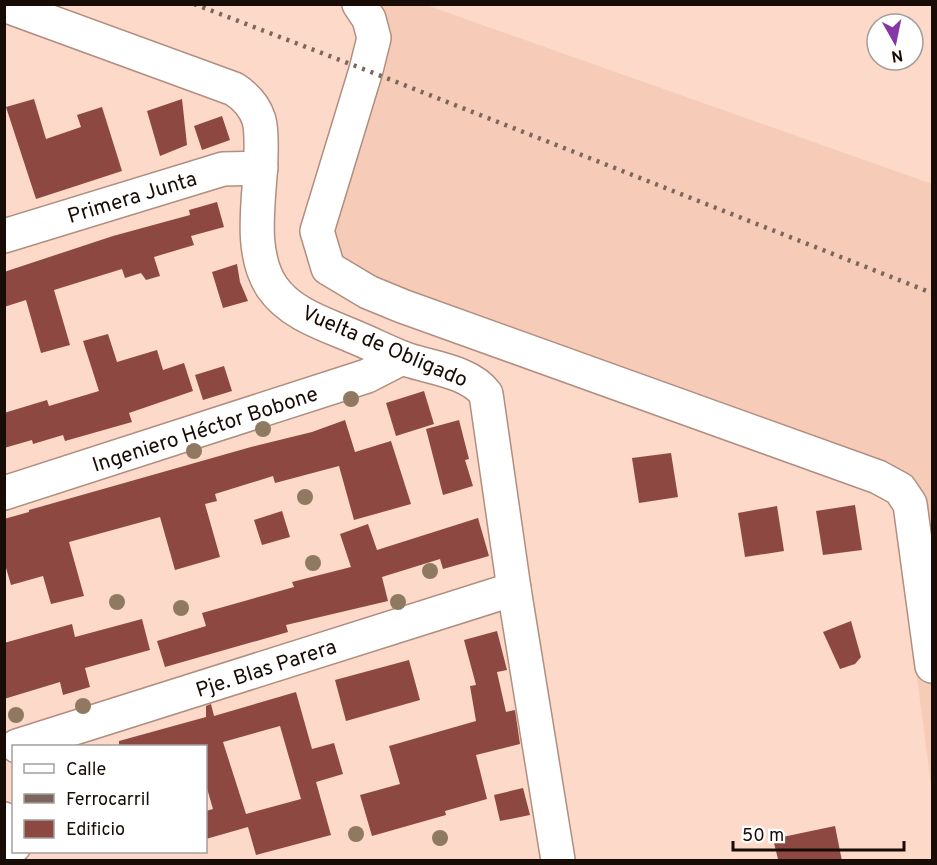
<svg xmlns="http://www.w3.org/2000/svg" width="937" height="865" font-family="Overpass,sans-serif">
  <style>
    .built { fill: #f6cbb8 }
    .building { fill: #8c4841; fill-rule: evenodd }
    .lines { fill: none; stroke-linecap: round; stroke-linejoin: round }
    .minor-casing { stroke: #b08f80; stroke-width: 36 }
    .minor { stroke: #fff; stroke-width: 33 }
    .rail { stroke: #7b655c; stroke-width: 4.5; stroke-dasharray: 3 6; stroke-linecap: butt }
    .tree { fill: #907961 }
    .labels { text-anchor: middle; stroke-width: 6; stroke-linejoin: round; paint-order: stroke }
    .street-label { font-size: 21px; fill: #180c07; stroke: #fff }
  </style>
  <rect width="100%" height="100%" fill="#fcd9c9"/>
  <path class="built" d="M372 5H426L932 184V792L889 462 328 268 322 252Z"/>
  <g class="building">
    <path d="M34 99 46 139 81 127 77 115 102 107 122 171 36 199 6 107Z"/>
    <path d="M182 99 187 145 160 156 147 111Z"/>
    <path d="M222 116 230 140 202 150 194 126Z"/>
    <path d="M217 202 224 227 191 236 194 245 154 257 160 276 146 280 141 273 125 278 122 269 54 290 70 345 41 353 26 300 4 307V272L113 236 190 215 189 210Z"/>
    <path d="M237 264 240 282 248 301 223 308 212 272Z"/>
    <path d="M108 334 117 362 157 350 163 370 184 363 193 391 129 413 132 422 65 441 63 435 33 444 32 440 4 448V413L47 400 49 406 99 391 83 341Z"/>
    <path d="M224 366 232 391 203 400 195 375Z"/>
    <path d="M424 391 434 424 396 436 386 403Z"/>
    <path d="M345 420 355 452 391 441 411 504 354 520 339 466 275 483 273 476 215 494 217 501 205 504 220 557 175 570 160 517 69 542 84 596 51 604 43 576 11 585 4 561V519L29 512V510L251 447 312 432Z"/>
    <path d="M459 420 469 459 465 460 473 486 443 495 426 429Z"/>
    <path d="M671 453 678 497 639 503 632 458Z"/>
    <path d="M855 505 862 550 823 555 816 511Z"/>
    <path d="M777 506 784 551 745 557 738 513Z"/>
    <path d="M282 511 290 537 262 545 254 520Z"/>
    <path d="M478 518 489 556 443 569 440 559 382 577 388 601 286 625 288 632 165 667 157 641 206 626 202 613 294 587 292 582 351 567 340 534 368 524 377 550Z"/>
    <path d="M142 619 150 650 85 668 90 687 63 695 60 682 4 699V643L72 624 75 637Z"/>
    <path d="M851 621 861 657 855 664 840 669 823 632Z"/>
    <path d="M497 631 507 670 497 672 506 712 515 710 520 744 476 755 487 799 445 811 446 815 372 836 360 795 400 784 389 746 476 721 470 686 476 685 464 640Z"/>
    <path d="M409 660 420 700 346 721 335 680Z"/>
    <path d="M296 692 312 749 334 743 343 774 316 782 331 835 256 855 248 827 206 839V811L213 809 206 785V747H119V741L206 717V706L211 704 214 716ZM280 726 301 799 246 814 223 742Z"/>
    <path d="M523 788 530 815 500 821 494 795Z"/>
    <path d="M835 826 842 861 778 859 773 839Z"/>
  </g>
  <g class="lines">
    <defs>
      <g id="minor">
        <path d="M359 4 369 19 374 38 366 70 317 231 328 268 368 292 402 306 878 477 900 489 910 504 932 666"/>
        <path d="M4 5 234 89C245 96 255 107 259 120 262 132 261 145 261 157 260 198 248 251 272 287 291 315 328 325 357 338 374 345 391 354 408 360 433 368 470 372 486 394L514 589 558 860"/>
        <path d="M4 236 223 169 261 168"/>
        <path d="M4 493 367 376 402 358"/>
        <path d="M17 746 514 589"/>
        <path d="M4 819 14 846"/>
      </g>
    </defs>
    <use href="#minor" class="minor-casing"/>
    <use href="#minor" class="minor"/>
    <path class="rail" d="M194 4 366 70 932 293"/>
  </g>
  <g class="tree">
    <circle cx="351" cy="399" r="8"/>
    <circle cx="263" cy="429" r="8"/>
    <circle cx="194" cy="451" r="8"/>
    <circle cx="305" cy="497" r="8"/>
    <circle cx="313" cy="563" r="8"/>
    <circle cx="430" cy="571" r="8"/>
    <circle cx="117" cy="602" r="8"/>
    <circle cx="398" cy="602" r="8"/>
    <circle cx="181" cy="608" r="8"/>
    <circle cx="83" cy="706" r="8"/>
    <circle cx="16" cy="715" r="8"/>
    <circle cx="356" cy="834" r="8"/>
    <circle cx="440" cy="838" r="8"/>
  </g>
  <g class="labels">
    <g class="street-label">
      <text transform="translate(132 197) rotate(-17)" y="7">Primera Junta</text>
      <text transform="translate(385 346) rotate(23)" y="7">Vuelta de Obligado</text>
      <text transform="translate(205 429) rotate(-18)" y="7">Ingeniero Héctor Bobone</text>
      <text transform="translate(266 668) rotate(-18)" y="7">Pje. Blas Parera</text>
    </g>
  </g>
  <rect width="937" height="865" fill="none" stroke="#180c07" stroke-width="12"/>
  <rect x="12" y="745" width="195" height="108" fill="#ffffff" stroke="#a39e9c" stroke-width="1.5"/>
  <rect x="24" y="764" width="30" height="9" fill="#ffffff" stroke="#a39e9c" stroke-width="1.5"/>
  <text x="66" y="775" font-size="18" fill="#180c07">Calle</text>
  <rect x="24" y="794" width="30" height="9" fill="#7b655c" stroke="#a39e9c" stroke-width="1.5"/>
  <text x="66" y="805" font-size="18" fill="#180c07">Ferrocarril</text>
  <rect x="24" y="820" width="30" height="18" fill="#8c4841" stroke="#a39e9c" stroke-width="1.5"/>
  <text x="66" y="835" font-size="18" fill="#180c07">Edificio</text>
  <g transform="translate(895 42) rotate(171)"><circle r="28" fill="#ffffff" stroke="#a39e9c" stroke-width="1.5"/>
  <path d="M0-4.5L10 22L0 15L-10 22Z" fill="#8537a7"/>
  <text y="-9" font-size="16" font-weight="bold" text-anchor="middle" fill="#180c07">N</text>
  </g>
  <path d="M733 841v9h171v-9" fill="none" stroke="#180c07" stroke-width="3"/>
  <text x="742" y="841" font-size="18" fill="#180c07" stroke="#ffffff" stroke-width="4.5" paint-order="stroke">50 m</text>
</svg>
